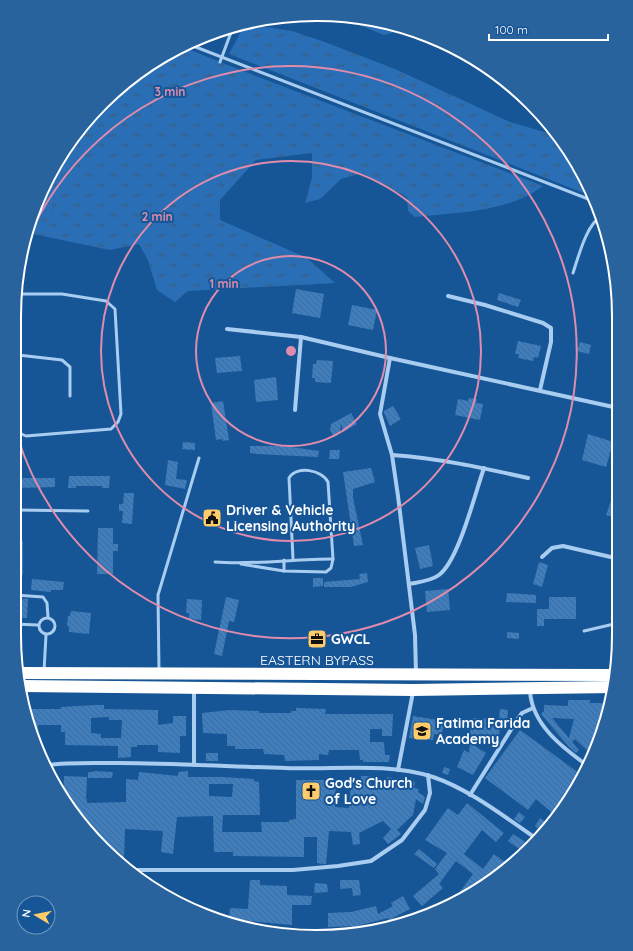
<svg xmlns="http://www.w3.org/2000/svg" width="633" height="951" font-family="Quicksand,sans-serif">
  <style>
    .grass { fill: url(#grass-tufts) }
    .forest { fill: url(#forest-crowns) }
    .building { fill: url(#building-back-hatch); fill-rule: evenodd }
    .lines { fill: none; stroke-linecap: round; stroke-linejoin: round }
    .lane { stroke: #a8cdf1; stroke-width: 3 }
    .street { stroke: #a8cdf1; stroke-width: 4 }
    .highway { stroke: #fff; stroke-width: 12 }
    .ring { fill: none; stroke: #e08cad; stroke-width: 2 }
    .labels { text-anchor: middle; stroke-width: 4; stroke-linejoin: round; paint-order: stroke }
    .poi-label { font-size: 14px; font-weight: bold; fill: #fff; stroke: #165596; text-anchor: start }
    .street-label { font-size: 14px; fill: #fff; stroke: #165596 }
    .rim { fill: none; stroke: #fff; stroke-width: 2 }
    .centre { fill: #e08cad; stroke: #165596; stroke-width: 2 }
    .ring-label { font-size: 12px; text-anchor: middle; font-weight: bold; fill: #e08cad; stroke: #165596; stroke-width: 4; stroke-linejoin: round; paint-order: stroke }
  </style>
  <defs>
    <pattern id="grass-tufts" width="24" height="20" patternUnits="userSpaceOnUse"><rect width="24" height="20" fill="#2a6fb5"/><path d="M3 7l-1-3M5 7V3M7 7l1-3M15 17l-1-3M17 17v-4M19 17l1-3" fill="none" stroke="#3e5a76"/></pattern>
    <pattern id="forest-crowns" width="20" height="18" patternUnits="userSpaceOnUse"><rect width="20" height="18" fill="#2a6fb5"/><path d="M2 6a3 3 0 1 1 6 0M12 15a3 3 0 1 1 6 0" fill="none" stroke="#3e5a76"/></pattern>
    <pattern id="building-back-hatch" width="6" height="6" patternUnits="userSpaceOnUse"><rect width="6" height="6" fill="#3f7ebe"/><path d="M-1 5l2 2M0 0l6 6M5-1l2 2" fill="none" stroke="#45688b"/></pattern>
  </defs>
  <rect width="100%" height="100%" fill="#165596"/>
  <g class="grass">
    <path d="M337 16 375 20 404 29 384 35Z"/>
    <path d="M245 24 292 31 322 41 395 69 510 122 558 136 568 148 594 197 229 54Z"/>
    <path d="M183 47 225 64 543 186C506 213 459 212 415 217L408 211 407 197 362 173 341 179 320 199 305 203 312 178V153L256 160 220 200V220L307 258 335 283 188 291 175 302 157 290 148 260 139 244 110 250 33 234 36 219 50 195V183L46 182 102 103 148 65Z"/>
  </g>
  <path class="forest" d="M45 183H50L53 213 45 224 36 220 33 234 28 233Z"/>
  <g class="building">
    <path d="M296 289 324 294 320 318 292 313Z"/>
    <path d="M499 293 521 300 518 307 497 300Z"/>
    <path d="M352 305 377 310 373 330 348 325Z"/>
    <path d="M518 341 541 346 538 358 534 357 533 361 518 358 519 354H515Z"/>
    <path d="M580 342 591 345 589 354 577 351Z"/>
    <path d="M240 356 242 371 217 373 215 358Z"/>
    <path d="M317 360 333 361 331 383 315 382V378H312L313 364H316Z"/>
    <path d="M276 377 278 400 256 402 254 380Z"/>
    <path d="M469 398 477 399 476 403 483 404 480 420 455 415 458 399 468 401Z"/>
    <path d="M223 401 229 440 223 441 222 439 216 440 211 403Z"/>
    <path d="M393 406 401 419 390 426 384 413V411Z"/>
    <path d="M351 413 357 424 343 432 341 423 340 433 334 437 330 430 331 424Z"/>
    <path d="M588 434 617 443V452L611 450 606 467 582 460Z"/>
    <path d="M183 442 195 443V450L182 449Z"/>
    <path d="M250 446H284L319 451 318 457 257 454 250 453Z"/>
    <path d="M330 450H340L339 459H329Z"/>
    <path d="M168 460 178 462 176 479 187 480 185 489 165 485Z"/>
    <path d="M371 468 375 482 353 489V498L363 545 354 546 343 472Z"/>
    <path d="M69 476H110L109 488H102V486H76V488H68Z"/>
    <path d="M17 478H55V487L17 488Z"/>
    <path d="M615 489 616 509 613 517 606 515Z"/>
    <path d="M124 493H134L132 524 122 523 123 511H119V504H123Z"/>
    <path d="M98 528H113V544H118V551H113V574H97Z"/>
    <rect x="15" y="541" width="8" height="34"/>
    <path d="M429 545 433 566 420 569 415 548Z"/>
    <path d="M539 562 548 565 542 587 533 584Z"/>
    <path d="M367 573 368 582 351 587H324V582L360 579 359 574Z"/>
    <path d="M313 578H323V586L313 587Z"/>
    <path d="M32 579 64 582 63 590H51V592L31 590Z"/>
    <path d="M448 589 450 610 427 612 425 591Z"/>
    <path d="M507 593 536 595V603L506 602Z"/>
    <path d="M226 597 239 600 234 622 229 621 222 656 214 654Z"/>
    <path d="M549 597H576V619H544V626H537V609H549Z"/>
    <path d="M15 598 28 599 27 618H14Z"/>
    <path d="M187 599 202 600 201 620 189 619V613H186Z"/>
    <path d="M71 611 91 613 89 634 69 632V627L67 626 68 616H70Z"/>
    <path d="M507 632 519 633V639L507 638Z"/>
    <path d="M568 700H590V703H610L592 755 575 739 572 742 579 750 576 753 569 747 541 714 544 711V705L568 706ZM552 718 574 719 569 738 568 737Z"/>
    <path d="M95 705H104V709L158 710V725L173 723V716H186V736H180V753L158 752V745H137V747H131V757L118 758V746L65 745V732H61V725H38L39 749 30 732 27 709H61V707ZM109 717V720H122L121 738H101V734L91 733V718Z"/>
    <path d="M296 708 326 709 325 714H393L392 736H382V729H370V742H384L385 755H390L389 762H363V760H360L359 750H329L328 755 319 754V760L285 761 284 755 264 754 263 749H235V746H227V734L203 733 202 713 230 710 259 711V713H291V711H296Z"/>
    <path d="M500 709 508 710 507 720 499 719Z"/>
    <path d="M413 716 444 721 442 735 434 734 433 740 409 738Z"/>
    <path d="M471 718 500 719 499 740 470 739Z"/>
    <path d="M520 730 583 776 555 815 536 799 528 810 485 778Z"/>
    <path d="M470 743 486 753 473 775 457 767 464 750 469 753Z"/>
    <rect x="206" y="753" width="12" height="8"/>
    <path d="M444 767 450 769 448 775 442 773Z"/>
    <path d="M93 771 113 772 112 778H88V772H93Z"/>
    <path d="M188 771V777H222L254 779V781L259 782 260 815H223L222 832H262L261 822H289V820L296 819V780H336L335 807 349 808 351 783 361 784V776H371V788L385 789 387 777 415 782 414 788 419 789 418 792 425 797 423 804 416 799 413 815 397 830 401 834 388 844 383 838 391 829 383 821 359 833 360 844 353 845 351 832 329 831 326 864H323L317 863V837H304V857L233 856V852H214L213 816 177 817 173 854 161 852 163 831 125 829 124 858H117L63 799 64 776 87 777 86 799H87V803L126 802V779L138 780 139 772 178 776V772ZM209 784H233L232 797 209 796Z"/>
    <path d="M467 803 504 833 496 842 482 830 464 854 483 869 494 854 509 865 482 886 478 883 465 898 459 893 473 874 456 861 439 884 443 888 422 906 413 896 439 874 435 869 447 853 425 840 448 808 458 815Z"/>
    <path d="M519 812 525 817 520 823 514 819Z"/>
    <path d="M540 818 548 824 542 832 535 826Z"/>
    <path d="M513 834 532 846 511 863 509 861 519 849 508 841Z"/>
    <path d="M419 849 437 864 434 868 414 854Z"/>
    <path d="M250 880H260V885L287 886V895L312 896 311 905H292V925L229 919 230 908 248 909Z"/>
    <path d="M340 880H359L361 895 353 896 352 888 340 889Z"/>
    <path d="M315 883 327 884 328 892 314 893Z"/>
    <path d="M403 896 410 909 389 920 388 918 357 926 328 927V913L351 912 376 906 378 914 393 906 391 903Z"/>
  </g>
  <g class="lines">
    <g class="lane">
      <path d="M188 44 596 202"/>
      <path d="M220 62 233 27"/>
      <path d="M573 273C578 258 587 223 601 217"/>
      <path d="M18 355 62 360 70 367V396"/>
      <path d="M17 432 26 436 111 429 118 422 121 414 115 309 106 301 62 294H19"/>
      <path d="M16 510 88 511"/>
      <path d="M284 560V571"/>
      <path d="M215 562C254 565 293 559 333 559"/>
      <path d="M241 564 284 571 326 572 331 568 333 559 328 482C322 470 297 465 289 478L293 559"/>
      <path d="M15 595 43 597 47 603 48 617"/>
      <circle cx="47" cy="626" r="8"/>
      <path d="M14 624 38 625"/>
      <path d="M584 631 614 624"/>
      <path d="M44 671 46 635"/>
      <path d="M159 671 158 595 199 458"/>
    </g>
    <g class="street">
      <path d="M448 296 485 305 543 323 551 328V342L540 390"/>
      <path d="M227 329 301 337 390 358 618 408"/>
      <path d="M390 358 380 414 392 455 398 496 415 635 416 673"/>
      <path d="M295 410 301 337"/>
      <path d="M392 455C438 458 483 468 528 478"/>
      <path d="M542 557 552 548 563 546 615 558"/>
      <path d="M409 584C419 582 431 581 439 575 459 560 475 493 484 468"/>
      <path d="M194 689V765"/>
      <path d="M530 691C532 725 563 748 588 766"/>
      <path d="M46 765C70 762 95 763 119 763 175 763 230 767 286 768 334 770 386 762 433 777 469 789 506 818 537 839"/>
      <path d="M398 770 413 692"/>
      <path d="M470 795 517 720 522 713 533 708"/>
      <path d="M128 870H293L338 866 371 861 402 840 425 810 430 793 428 775"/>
      <path d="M457 897 461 899"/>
    </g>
    <g class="highway">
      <path d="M20 673 614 675"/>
      <path d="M22 686 413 690 613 687"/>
    </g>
  </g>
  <g class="ring">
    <circle cx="291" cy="351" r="95"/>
    <circle cx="291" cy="351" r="190"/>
    <path d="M20 260A286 286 0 1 1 17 435"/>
  </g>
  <defs>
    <symbol id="civic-square" viewBox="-11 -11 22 22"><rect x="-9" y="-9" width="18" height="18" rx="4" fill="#ffcc69" stroke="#165596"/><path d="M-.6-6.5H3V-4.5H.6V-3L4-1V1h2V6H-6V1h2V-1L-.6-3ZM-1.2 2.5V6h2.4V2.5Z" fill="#111"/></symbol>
    <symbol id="office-square" viewBox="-11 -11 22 22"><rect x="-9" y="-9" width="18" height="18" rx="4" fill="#ffcc69" stroke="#165596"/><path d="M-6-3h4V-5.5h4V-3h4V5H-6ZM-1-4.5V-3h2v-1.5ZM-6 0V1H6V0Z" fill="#111"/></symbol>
    <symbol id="school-square" viewBox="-11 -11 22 22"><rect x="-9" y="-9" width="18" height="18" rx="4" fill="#ffcc69" stroke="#165596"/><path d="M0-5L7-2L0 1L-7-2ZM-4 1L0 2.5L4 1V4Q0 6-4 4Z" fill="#111"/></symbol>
    <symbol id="church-square" viewBox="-11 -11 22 22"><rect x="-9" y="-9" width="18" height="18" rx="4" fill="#ffcc69" stroke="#165596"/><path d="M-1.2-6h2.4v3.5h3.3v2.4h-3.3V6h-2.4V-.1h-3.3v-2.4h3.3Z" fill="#111"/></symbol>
  </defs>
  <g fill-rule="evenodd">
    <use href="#civic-square" x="201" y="507" width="22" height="22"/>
    <use href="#office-square" x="306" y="628" width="22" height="22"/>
    <use href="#school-square" x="411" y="720" width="22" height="22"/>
    <use href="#church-square" x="300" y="780" width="22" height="22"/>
  </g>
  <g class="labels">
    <g class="poi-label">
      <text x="226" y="515">Driver &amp; Vehicle<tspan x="226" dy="16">Licensing Authority</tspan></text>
      <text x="331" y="644">GWCL</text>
      <text x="436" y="728">Fatima Farida<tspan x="436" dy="16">Academy</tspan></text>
      <text x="325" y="788">God's Church<tspan x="325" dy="16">of Love</tspan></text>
    </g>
    <g class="street-label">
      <text x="317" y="665">EASTERN BYPASS</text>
    </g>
  </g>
  <path d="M0 0H633V951H0ZM316 21H317A295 295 0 0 1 612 316V635A295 295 0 0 1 317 930H316A295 295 0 0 1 21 635V316A295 295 0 0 1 316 21Z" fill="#29639e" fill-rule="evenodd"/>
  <path class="rim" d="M316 21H317A295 295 0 0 1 612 316V635A295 295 0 0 1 317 930H316A295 295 0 0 1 21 635V316A295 295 0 0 1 316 21Z"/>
  <circle cx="291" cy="351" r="6" class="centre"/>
  <g class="ring-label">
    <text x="170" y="96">3 min</text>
    <text x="157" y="221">2 min</text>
    <text x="224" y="288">1 min</text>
  </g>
  <g transform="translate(36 915) rotate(280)"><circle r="19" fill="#165596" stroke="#7399c0"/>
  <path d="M0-3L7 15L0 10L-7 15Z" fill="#ffcc69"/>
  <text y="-6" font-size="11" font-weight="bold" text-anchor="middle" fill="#ffffff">N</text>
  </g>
  <path d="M489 34v6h119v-6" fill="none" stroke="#ffffff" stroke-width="2"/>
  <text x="495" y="34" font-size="12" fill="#ffffff" stroke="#165596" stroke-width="3" paint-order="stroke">100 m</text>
</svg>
